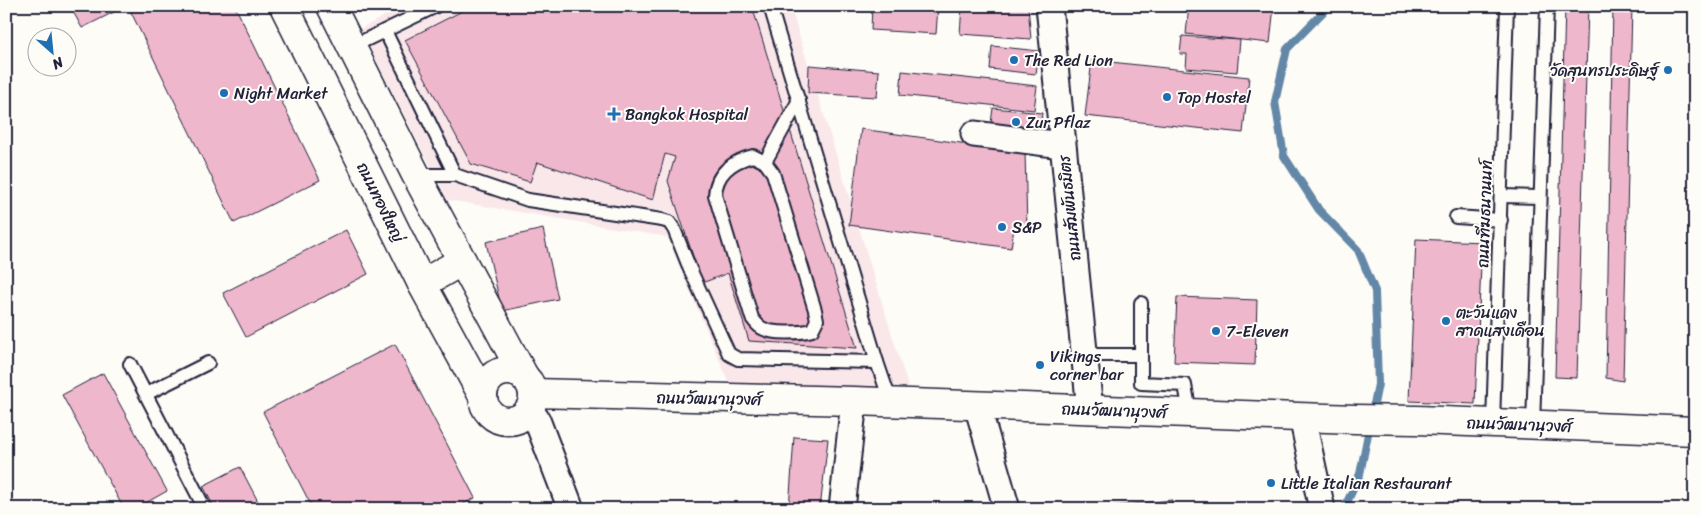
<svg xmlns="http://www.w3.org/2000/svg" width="1701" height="515" font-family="Sriracha,'Playpen Sans Thai',sans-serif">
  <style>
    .built { fill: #f9e7ea }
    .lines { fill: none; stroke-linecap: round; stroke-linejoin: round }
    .stream { stroke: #6387a7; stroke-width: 8 }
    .building { fill: #efb7cc; stroke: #22223b }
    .service-casing { stroke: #22223b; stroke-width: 16 }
    .minor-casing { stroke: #22223b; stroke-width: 29 }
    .tertiary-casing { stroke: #22223b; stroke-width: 31 }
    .service { stroke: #fdfcf7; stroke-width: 12 }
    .minor { stroke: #fdfcf7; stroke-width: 25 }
    .tertiary { stroke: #fdfcf7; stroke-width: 28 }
    .poi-dot { fill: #1f6fb2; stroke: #fdfcf7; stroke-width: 2 }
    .labels { text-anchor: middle; stroke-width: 4; stroke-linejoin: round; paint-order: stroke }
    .poi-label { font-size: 16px; fill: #22223b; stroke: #fdfcf7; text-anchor: start }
    .street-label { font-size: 16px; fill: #22223b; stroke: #fdfcf7 }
  </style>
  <rect width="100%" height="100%" fill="#fdfcf7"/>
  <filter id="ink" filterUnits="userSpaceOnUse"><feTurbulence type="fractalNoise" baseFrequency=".02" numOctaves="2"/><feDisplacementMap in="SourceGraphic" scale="10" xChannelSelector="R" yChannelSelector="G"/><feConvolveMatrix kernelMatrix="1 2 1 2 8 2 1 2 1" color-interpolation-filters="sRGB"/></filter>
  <g filter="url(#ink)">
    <path class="built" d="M403 6H790L910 393 729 383 667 237 448 200 360 29Z"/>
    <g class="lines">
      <path class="stream" d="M1329 6 1287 49 1275 102 1284 156 1319 210 1358 250 1375 291 1378 384 1360 474 1344 509"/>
    </g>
    <g class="building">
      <path d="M70 6H126L82 28Z"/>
      <path d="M128 6H235L320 180 234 223Z"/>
      <path d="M370 6H387L373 14Z"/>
      <path d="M472 6H752L857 348 749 341 728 273 702 283 668 181 675 157 665 154 653 200 537 162 530 182 471 164 405 40Z"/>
      <path d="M872 6H938L936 34 871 30Z"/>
      <path d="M962 6H1028L1031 39 960 34Z"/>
      <path d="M1189 6H1274L1270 43 1186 34Z"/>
      <path d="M1565 6H1588L1577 378 1555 377Z"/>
      <path d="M1613 6H1632L1623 381 1606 378Z"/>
      <path d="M1182 36 1240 40 1237 72 1186 68 1187 54H1180Z"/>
      <path d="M992 46 1039 51 1036 74 990 69Z"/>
      <path d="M1092 60 1249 77 1243 133 1085 116Z"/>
      <path d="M809 65 879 71 877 97 808 93Z"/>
      <path d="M902 71 1037 86 1034 110 900 95Z"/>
      <path d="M993 108 1042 113 1039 137 990 131Z"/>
      <path d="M861 129 1025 152 1027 229 1014 228 1011 248 849 225Z"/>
      <path d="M543 229 558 299 502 311 486 242Z"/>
      <path d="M346 230 368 274 246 337 223 293Z"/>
      <path d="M1416 239 1482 242 1475 404 1409 401Z"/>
      <path d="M1177 297 1257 300 1255 365 1174 362Z"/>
      <path d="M395 344 475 498 454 509H313L263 412Z"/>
      <path d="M103 373 167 491 135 509H124L62 395Z"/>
      <path d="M794 437 828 439 820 509H789Z"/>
      <path d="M240 467 262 509H215L203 486Z"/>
      <path d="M1172 500 1173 509H1105V507Z"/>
      <path d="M168 501 172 509H152Z"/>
    </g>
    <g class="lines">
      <defs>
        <g id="service">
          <path d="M770 6 877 362 891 403"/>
          <path d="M385 31 455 175"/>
          <path d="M351 47 436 6"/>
          <path d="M753 156 765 162 773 173 815 310 817 320 812 330C802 333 773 334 764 329 758 327 756 323 752 318L715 195C716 173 733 161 753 156Z"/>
          <path d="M765 162 799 100"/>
          <path d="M416 175H455L528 200 662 220 669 222 674 229 690 269 729 354 738 359 877 362"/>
          <path d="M1501 196 1540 197"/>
          <path d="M1456 217 1501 220"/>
          <path d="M1085 355H1141V383L1185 385 1190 413"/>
          <path d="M1141 355V303"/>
          <path d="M130 364 205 509"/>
          <path d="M146 394 208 363"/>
          <path d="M1493 423 1507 6"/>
          <path d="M1533 425 1547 6"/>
        </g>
        <g id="minor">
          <path d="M1049 6 1090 410"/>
          <path d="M974 134 1062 145"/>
          <path d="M977 405 1007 509"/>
          <path d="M529 408 537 420 571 509"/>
          <path d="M1302 417 1322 509"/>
          <path d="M842 509 854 401"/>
        </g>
        <g id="tertiary">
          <path d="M284 6 422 284 483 396"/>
          <path d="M331 6 416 175 525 378"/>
          <path d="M422 284 462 261"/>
          <circle cx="508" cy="396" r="25"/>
          <path d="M533 393 854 401 1355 419 1417 420 1695 431"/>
        </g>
      </defs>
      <use href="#service" class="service-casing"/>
      <use href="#minor" class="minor-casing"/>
      <use href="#tertiary" class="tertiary-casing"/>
      <use href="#service" class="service"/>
      <use href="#minor" class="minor"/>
      <use href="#tertiary" class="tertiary"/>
    </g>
  </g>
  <g class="poi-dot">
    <circle cx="1014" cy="60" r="5"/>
    <circle cx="1668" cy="70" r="5"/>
    <circle cx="224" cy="93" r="5"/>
    <circle cx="1167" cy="97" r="5"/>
    <path d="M611.5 106.5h5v5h5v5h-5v5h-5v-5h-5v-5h5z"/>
    <circle cx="1016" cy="122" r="5"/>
    <circle cx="1002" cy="227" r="5"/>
    <circle cx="1446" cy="321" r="5"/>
    <circle cx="1216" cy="331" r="5"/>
    <circle cx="1040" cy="365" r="5"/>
    <circle cx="1271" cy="483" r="5"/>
  </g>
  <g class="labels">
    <g class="poi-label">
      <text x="1024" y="66">The Red Lion</text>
      <text x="1658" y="76" text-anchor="end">วัดสุนทรประดิษฐ์</text>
      <text x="234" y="99">Night Market</text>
      <text x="1177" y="103">Top Hostel</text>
      <text x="625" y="120">Bangkok Hospital</text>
      <text x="1026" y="128">Zur Pflaz</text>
      <text x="1012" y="233">S&amp;P</text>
      <text x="1456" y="318">ตะวันแดง<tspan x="1456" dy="18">สาดแสงเดือน</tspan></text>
      <text x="1226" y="337">7-Eleven</text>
      <text x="1050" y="362">Vikings<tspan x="1050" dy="18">corner bar</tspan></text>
      <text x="1281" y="489">Little Italian Restaurant</text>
    </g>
    <g class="street-label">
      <text transform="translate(381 202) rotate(64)" y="6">ถนนทองใหญ่</text>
      <text transform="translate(1069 208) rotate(-96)" y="6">ถนนสัมพันธมิตร</text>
      <text transform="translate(1484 214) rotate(-88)" y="6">ถนนฑีฆธนานนท์</text>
      <text transform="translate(709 398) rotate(1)" y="6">ถนนวัฒนานุวงศ์</text>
      <text transform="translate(1114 410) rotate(2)" y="6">ถนนวัฒนานุวงศ์</text>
      <text transform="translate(1519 424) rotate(2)" y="6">ถนนวัฒนานุวงศ์</text>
    </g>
  </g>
  <rect width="1701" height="515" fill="none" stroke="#fdfcf7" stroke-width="25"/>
  <rect x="12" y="12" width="1676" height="490" fill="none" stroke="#22223b" stroke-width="2" filter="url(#ink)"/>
  <g transform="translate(52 52) rotate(153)"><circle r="24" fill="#fdfcf7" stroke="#a5a5ac"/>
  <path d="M0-4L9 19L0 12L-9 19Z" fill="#1f6fb2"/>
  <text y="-8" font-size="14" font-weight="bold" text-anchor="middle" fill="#22223b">N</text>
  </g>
</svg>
